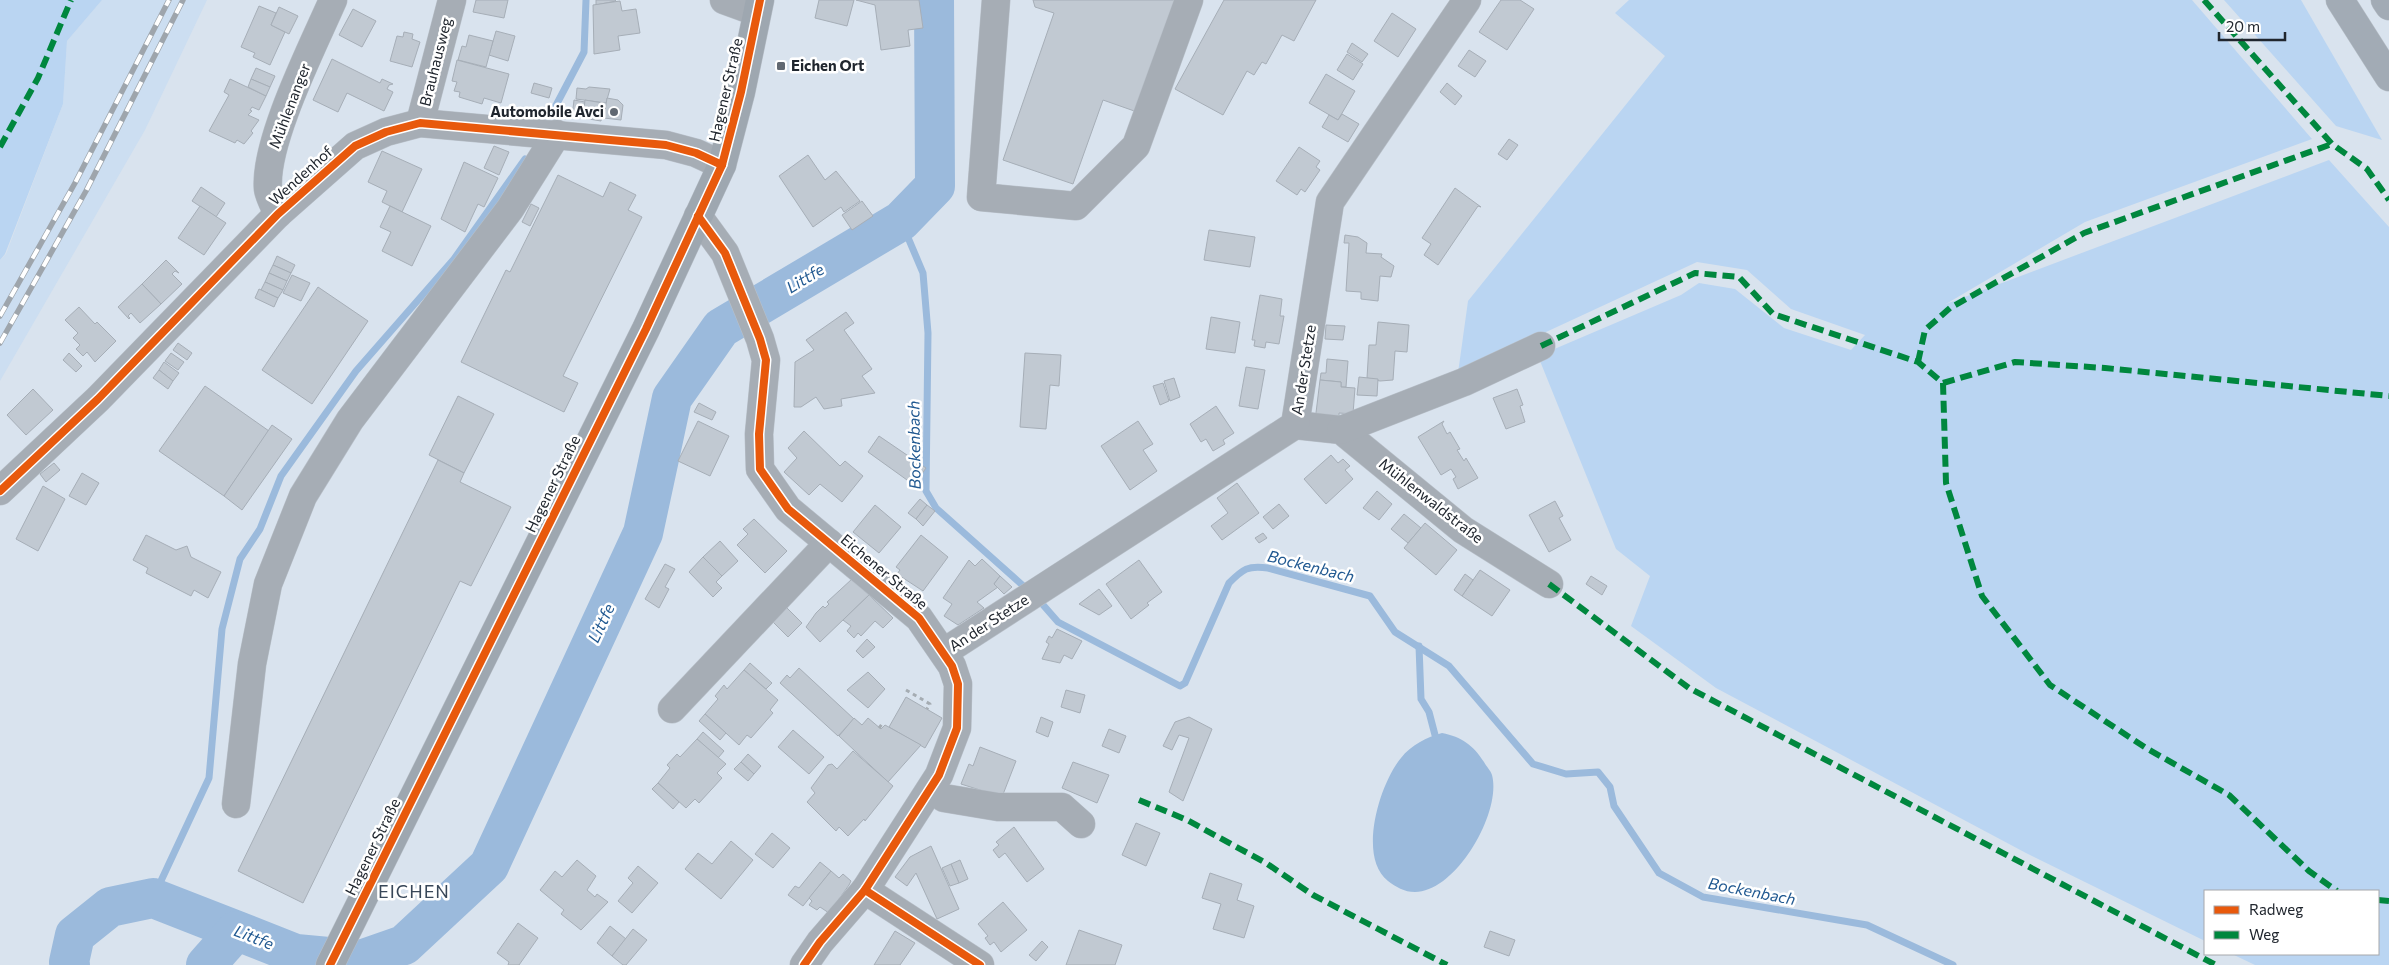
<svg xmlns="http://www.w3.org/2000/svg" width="2389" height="965" font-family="Commissioner,sans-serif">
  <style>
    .built { fill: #ccdef1 }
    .green { fill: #bad5f2 }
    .water { fill: #9bbadc }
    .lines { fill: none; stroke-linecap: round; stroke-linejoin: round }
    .stream { stroke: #9bbadc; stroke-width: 7 }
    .river { stroke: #9bbadc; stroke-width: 40 }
    .building { fill: #c1c9d2; stroke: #a6aeb7 }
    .minor-casing { stroke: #b9c1ca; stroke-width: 29 }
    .major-casing { stroke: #b9c1ca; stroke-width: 29 }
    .highway-casing { stroke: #b9c1ca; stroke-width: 29 }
    .path { stroke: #a5acb2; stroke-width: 3; stroke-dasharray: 4 4; stroke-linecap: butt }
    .minor { stroke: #a6adb5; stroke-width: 28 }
    .major { stroke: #9ea7b0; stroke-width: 28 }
    .highway { stroke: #a2abb5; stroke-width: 28 }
    .rail-casing { stroke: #9ea5ac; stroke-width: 5.5 }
    .rail { stroke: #fff; stroke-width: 4; stroke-dasharray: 11; stroke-linecap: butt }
    .quiet { stroke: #00873e; stroke-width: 6; stroke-dasharray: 12 6; stroke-linecap: butt }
    .cycleway-casing { stroke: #fff; stroke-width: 11 }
    .cycleway { stroke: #e8590c; stroke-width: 8 }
    .poi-dot { fill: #616871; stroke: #fff; stroke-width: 2 }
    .labels { text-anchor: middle; stroke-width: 5; stroke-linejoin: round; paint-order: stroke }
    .street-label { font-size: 15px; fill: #20262e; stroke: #fff }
    .poi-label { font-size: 15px; font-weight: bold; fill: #20262e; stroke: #fff; text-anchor: start }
    .water-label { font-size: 16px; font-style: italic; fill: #215991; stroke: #fff }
    .quarter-label { font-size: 18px; letter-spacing: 1px; fill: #384758; stroke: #fff }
  </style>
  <rect width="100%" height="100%" fill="#d9e3ee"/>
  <path class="built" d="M102 0H207L145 130 0 381V260L6 254 63 104 67 41Z"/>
  <g class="green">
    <path d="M0 0H102L67 41 63 104 5 254 0 260Z"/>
    <path d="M1629 0H2192L2312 139 2085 222 1946 304 2329 160 2389 227V965H2255L2232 954H2378V891H2205V941L2026 853 1716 688 1631 626 1650 576 1616 549 1538 356 1681 295 1699 283 1735 289 1784 328 1851 350 1865 335 1791 309 1747 270 1697 262 1458 373 1468 301 1665 56 1615 13Z"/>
    <path d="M2224 0H2301L2382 140 2336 126Z"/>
  </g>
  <path class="water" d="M1442 733C1462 737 1473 745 1484 762 1486 766 1491 771 1492 775 1502 812 1456 892 1415 892 1404 892 1396 887 1388 881 1357 857 1380 783 1401 758 1411 745 1427 737 1442 733Z"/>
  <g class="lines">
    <g class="stream">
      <path d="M552 113 584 52 586 0"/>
      <path d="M901 221 923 273 928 333 926 491 936 508 1029 591"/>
      <path d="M1037 598 1058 622 1180 686 1185 683 1229 583C1243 569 1248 565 1268 568L1370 596 1395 632 1449 666 1533 764 1566 774 1598 772 1610 787 1614 806 1659 873 1703 897 1867 925 1953 965"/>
      <path d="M1419 646 1421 699 1429 712 1435 735"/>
      <path d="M153 898 209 778 222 629 240 559 260 529 281 476 356 371 454 259 525 159"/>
    </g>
    <g class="river">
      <path d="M70 965 69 962 75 935 110 907 153 898 296 954 361 960 404 945 489 866 643 533 672 398 721 328 901 221 935 186 934 0"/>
      <path d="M206 965 236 931"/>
    </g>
  </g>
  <g class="building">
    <path d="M476 0H508L504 18 473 12Z"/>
    <path d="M596 0H615L616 1 596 5Z"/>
    <path d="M819 0H854L847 26 815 18Z"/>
    <path d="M856 0H919L923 28 908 30 910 46 881 50 875 5Z"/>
    <path d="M1033 0H1180L1140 113 1103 100 1073 184 1003 160 1054 13 1035 7Z"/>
    <path d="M1224 0H1316L1294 41 1282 35 1266 64 1262 62 1254 75 1247 71 1223 115 1175 89Z"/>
    <path d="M1501 0H1520L1534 9 1507 50 1479 32Z"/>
    <path d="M620 1 622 11 636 9 640 33 618 36 620 50 594 54 593 5Z"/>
    <path d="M259 6 276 13 271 25 285 32 270 65 253 57 255 53 241 47Z"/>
    <path d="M279 7 298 16 289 34 271 25Z"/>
    <path d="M353 9 376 21 362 47 339 35Z"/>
    <path d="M1392 13 1416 29 1398 57 1374 41Z"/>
    <path d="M496 31 515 36 508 61 489 55Z"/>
    <path d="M404 32 413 34 412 39 420 42 412 67 390 61 397 36 403 37Z"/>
    <path d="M469 35 493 41 486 67 458 60 462 46 466 47Z"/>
    <path d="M1352 43 1368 54 1362 62 1347 52Z"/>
    <path d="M1469 50 1486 61 1475 77 1458 66Z"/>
    <path d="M1347 54 1363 64 1353 80 1337 70Z"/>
    <path d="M332 59 380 83 382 79 393 84 389 85 387 89 393 92 384 111 347 93 338 112 313 100Z"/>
    <path d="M457 60 509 74 501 103 484 98 482 104 459 97 460 92 454 91 457 82 452 81Z"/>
    <path d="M256 68 275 76 270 87 251 79Z"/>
    <path d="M1326 74 1355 91 1338 120 1309 103Z"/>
    <path d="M230 79 266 96 259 110 252 107 250 110 252 111 248 115 259 120 251 131 253 133 244 144 237 140 235 143 209 131 229 95 224 92Z"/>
    <path d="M251 79 270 87 266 96 248 87Z"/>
    <path d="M534 83 552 88 549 98 531 93Z"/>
    <path d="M1447 83 1462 96 1455 105 1440 92Z"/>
    <path d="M589 87 610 89 606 103 576 99 577 88 586 89Z"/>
    <path d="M607 98 618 100 623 105 621 120 604 118Z"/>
    <path d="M574 100 585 102 583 118 572 117Z"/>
    <path d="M585 100 603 103 601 121 583 118Z"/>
    <path d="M1342 114 1359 124 1348 142 1322 127 1329 115 1338 120Z"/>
    <path d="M1509 139 1518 145 1507 160 1498 154Z"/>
    <path d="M494 146 509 152 499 175 484 168Z"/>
    <path d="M1299 147 1320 161 1316 167 1320 170 1305 192 1301 189 1297 195 1276 181Z"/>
    <path d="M382 151 422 169 402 212 382 202 387 191 368 182Z"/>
    <path d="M808 155 825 180 836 171 860 201 844 212 841 207 813 227 779 176Z"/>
    <path d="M464 162 498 178 484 207 478 204 465 232 441 219Z"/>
    <path d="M558 175 603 197 610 182 636 195 628 210 642 217 563 376 578 383 564 412 461 362 506 270 510 272Z"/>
    <path d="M201 187 225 203 216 217 192 201Z"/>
    <path d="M1455 188 1481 207 1478 206 1438 265 1424 255 1431 244 1422 238Z"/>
    <path d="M862 201 873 216 852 230 842 215Z"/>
    <path d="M531 204 539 208 530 226 522 222Z"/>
    <path d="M200 206 226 223 204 255 178 238Z"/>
    <path d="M390 206 431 226 412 266 382 251 391 232 380 227Z"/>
    <path d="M1209 230 1255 237 1250 267 1204 260Z"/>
    <path d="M1345 235 1358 237 1367 243 1366 253 1382 254 1381 257 1394 266 1391 277 1380 276 1378 301 1361 299V292L1346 291 1349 243H1344Z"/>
    <path d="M277 256 295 265 291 273 273 265Z"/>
    <path d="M166 260 179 273 175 271 172 274 182 284 161 304 142 284Z"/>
    <path d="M273 265 291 273 287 281 269 273Z"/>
    <path d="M269 273 287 281 283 290 265 282Z"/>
    <path d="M292 275 310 283 301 301 283 293Z"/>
    <path d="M265 282 283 290 278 298 261 290Z"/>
    <path d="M142 284 161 304 140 323 131 313 128 316 130 318 129 319 118 307Z"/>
    <path d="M318 287 368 321 312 404 262 370Z"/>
    <path d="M259 289 278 298 274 307 255 298Z"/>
    <path d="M1260 295 1282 299 1280 316H1284L1279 344 1266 342 1265 348 1254 346 1255 340H1252Z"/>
    <path d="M79 307 95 324 97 322 116 341 95 362 87 352 83 356 76 349 80 345 73 338 78 333 65 320Z"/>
    <path d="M846 312 854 323 844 330 872 369 862 376 875 393 841 399 842 406 824 409 816 397 801 407H794L795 362 814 350 806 340Z"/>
    <path d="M1211 317 1240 322 1235 353 1206 349Z"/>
    <path d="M1378 322 1409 325 1407 352 1395 351 1393 380 1380 381 1367 378 1369 345H1376Z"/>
    <path d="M1326 325 1345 326 1343 340 1325 339Z"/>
    <path d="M178 343 192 353 187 360 173 350Z"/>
    <path d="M69 353 82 366 76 372 63 360Z"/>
    <path d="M171 353 184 362 178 370 165 361Z"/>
    <path d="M1025 353 1061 355 1059 386 1050 385 1046 429 1020 427Z"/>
    <path d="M1327 359 1348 361 1346 387H1341V382L1320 380 1321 373H1326Z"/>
    <path d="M164 362 179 373 173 381 159 370Z"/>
    <path d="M1246 367 1265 370 1258 409 1239 406Z"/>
    <path d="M159 370 173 381 168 389 153 378Z"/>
    <path d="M1359 377 1378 379 1377 396 1357 395Z"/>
    <path d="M1174 378 1180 397 1170 401 1164 381Z"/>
    <path d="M1320 380 1341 382V387L1355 388 1353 414 1339 413V419L1315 421Z"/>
    <path d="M1163 383 1169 401 1160 405 1153 386Z"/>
    <path d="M205 386 269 431 224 496 159 451Z"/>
    <path d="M33 389 53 410 26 435 7 415Z"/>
    <path d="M1517 389 1523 405 1520 406 1525 422 1506 429 1493 398Z"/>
    <path d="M458 396 494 414 464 473 429 455Z"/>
    <path d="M699 403 716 412 712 420 694 412Z"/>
    <path d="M1216 406 1234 433 1223 440 1225 444 1213 451 1206 439 1201 442 1190 424Z"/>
    <path d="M698 421 729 436 710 476 678 461Z"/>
    <path d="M1138 421 1153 444 1143 450 1157 471 1130 490 1101 446Z"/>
    <path d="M1444 421 1442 424 1447 434 1450 432 1460 449 1457 450 1464 461 1466 458 1478 478 1458 489 1453 479 1456 477 1451 469 1441 475 1418 437Z"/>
    <path d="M272 425 292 439 242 510 224 496Z"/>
    <path d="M804 431 840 466 845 461 863 476 842 502 820 484 809 495 784 472 797 458 788 448Z"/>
    <path d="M879 436 926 468 914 485 868 452Z"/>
    <path d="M1331 455 1338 463 1343 459 1350 466 1345 470 1353 479 1326 504 1304 479Z"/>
    <path d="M438 460 464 473 460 482 511 507 471 586 460 581 303 903 238 871Z"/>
    <path d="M54 463 60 470 46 482 40 474Z"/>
    <path d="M82 473 99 483 86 505 69 496Z"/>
    <path d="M1237 483 1259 513 1222 540 1211 526 1228 513 1217 498Z"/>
    <path d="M43 486 65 499 38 551 16 539Z"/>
    <path d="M1377 491 1392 504 1379 520 1363 508Z"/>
    <path d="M920 499 927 505 916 519 908 513Z"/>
    <path d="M1555 501 1563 516 1559 518 1571 540 1549 552 1529 515Z"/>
    <path d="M1279 504 1289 516 1273 529 1263 517Z"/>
    <path d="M875 505 901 527 879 553 853 532Z"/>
    <path d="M927 505 935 511 923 526 916 519Z"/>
    <path d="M1404 514 1421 528 1408 543 1391 529Z"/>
    <path d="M754 519 787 551 765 573 737 545 748 534 743 529Z"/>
    <path d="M1425 523 1457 550 1436 575 1404 548Z"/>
    <path d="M1263 533 1267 538 1259 543 1255 538Z"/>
    <path d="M146 535 176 550 187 546 191 557 221 572 208 598 194 590 191 596 146 573 148 568 133 560Z"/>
    <path d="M921 535 948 557 923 591 897 574 900 570 896 567Z"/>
    <path d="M720 541 738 561 722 576 703 557Z"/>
    <path d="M703 557 722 576 716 582 722 588 713 597 689 572Z"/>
    <path d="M982 559 1000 576 994 584 998 587 977 602 984 608 958 625 944 616 952 604 943 598 969 560 975 566Z"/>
    <path d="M1139 560 1162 592 1147 603 1149 605 1131 619 1106 584Z"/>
    <path d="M665 564 675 569 665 587 669 589 659 608 645 599Z"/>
    <path d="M1480 570 1510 590 1492 616 1462 596Z"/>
    <path d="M1465 574 1473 580 1462 596 1454 590Z"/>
    <path d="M1000 576 1012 587 1004 594 994 584Z"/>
    <path d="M1591 576 1607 586 1602 595 1586 584Z"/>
    <path d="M852 579 869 595 820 642 806 627 816 613 823 606 825 608 829 604 827 602Z"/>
    <path d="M1099 589 1112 606 1099 615 1079 604Z"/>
    <path d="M869 595 893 618 883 628 875 621 861 636 858 633 854 638 847 631 851 626 843 620Z"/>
    <path d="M786 607 802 623 788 637 772 621Z"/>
    <path d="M1057 629 1082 641 1072 659 1064 655 1060 663 1042 659 1049 644 1046 642 1049 636 1052 638Z"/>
    <path d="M867 639 875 647 863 658 856 651Z"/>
    <path d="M750 663 772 683 766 689 744 670Z"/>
    <path d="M799 668 854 719 838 736 780 683 787 675 790 678Z"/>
    <path d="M744 670 778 700 770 710 773 713 751 738 747 735 739 745 705 714 718 699 715 696 724 685 727 689Z"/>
    <path d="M868 672 885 689 868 708 847 690Z"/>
    <path d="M1066 690 1085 695 1080 713 1061 707Z"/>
    <path d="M906 697 942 718 925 748 889 727Z"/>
    <path d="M705 714 726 733 720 740 699 721Z"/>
    <path d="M1041 717 1053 722 1048 737 1036 732Z"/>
    <path d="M1189 717 1212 729 1183 801 1169 792 1189 738 1179 735 1172 750 1163 746 1175 722Z"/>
    <path d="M854 718 862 725 868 718 881 729 885 725 921 745 888 782 839 736Z"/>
    <path d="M1109 729 1126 736 1119 753 1102 746Z"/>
    <path d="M793 730 824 757 809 774 778 747Z"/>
    <path d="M703 732 724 751 718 758 697 739Z"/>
    <path d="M697 739 726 764 717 773 722 778 699 803 695 799 686 808 658 783 670 768 667 765 677 754 680 757Z"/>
    <path d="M980 747 1016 761 1002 797 961 784 969 764 973 766Z"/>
    <path d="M853 751 893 786 865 821 864 819 848 836 839 827 836 831 807 802 815 793 811 788 828 765 832 764 837 769Z"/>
    <path d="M748 754 761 766 754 774 741 762Z"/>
    <path d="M741 762 754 774 748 781 734 769Z"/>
    <path d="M1073 762 1109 775 1097 803 1062 788Z"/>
    <path d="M658 783 679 802 673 809 652 789Z"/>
    <path d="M1136 823 1160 833 1146 866 1122 855Z"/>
    <path d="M1014 827 1044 869 1027 882 1005 853 999 858 993 850 999 845 996 842Z"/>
    <path d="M772 833 790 848 773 868 755 854Z"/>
    <path d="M731 841 753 860 721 899 685 869 698 853 712 864Z"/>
    <path d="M931 846 959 909 937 919 916 873 907 886 895 877 910 857Z"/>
    <path d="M577 860 596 876 587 890 595 897 597 894 608 902 581 930 561 914 564 910 540 890 555 871 562 877Z"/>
    <path d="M960 860 968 879 959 883 951 864Z"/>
    <path d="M820 862 831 871 803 906 788 895 795 886 799 888Z"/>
    <path d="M951 864 959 883 950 886 942 868Z"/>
    <path d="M638 866 658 883 632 913 618 901 633 883 628 878Z"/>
    <path d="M831 871 839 878 843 874 851 881 849 885 829 913 820 907 817 910 809 905 812 901 809 898Z"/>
    <path d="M1210 873 1242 884 1237 900 1254 906 1244 938 1213 929 1221 904 1202 898Z"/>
    <path d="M1003 902 1027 930 1001 952 994 942 990 945 985 938 988 936 978 924Z"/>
    <path d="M518 923 538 938 519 965H508L509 962 497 953Z"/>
    <path d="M610 926 626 939 612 956 597 943Z"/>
    <path d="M633 929 647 940 626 965H623L612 956Z"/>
    <path d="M1079 930 1122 945 1115 965H1066Z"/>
    <path d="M895 931 915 943 900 965H874Z"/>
    <path d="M1490 931 1515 940 1509 956 1484 947Z"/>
    <path d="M1042 941 1048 947 1036 961 1029 955Z"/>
  </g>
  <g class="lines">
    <defs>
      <g id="minor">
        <path d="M724 0 757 12"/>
        <path d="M996 0 981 197 1076 206 1136 146 1189 0"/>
        <path d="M420 123 452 0"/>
        <path d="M278 214C275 207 269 197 268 189 264 142 313 46 333 0"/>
        <path d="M698 216 725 253 760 339 766 360 759 434 760 469 788 509 919 618 952 666 958 684 957 728 939 775 865 890 820 942 804 965"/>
        <path d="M1295 425 1341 430 1463 530 1549 584"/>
        <path d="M1341 430 1464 382 1541 346"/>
        <path d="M0 491 98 399 278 214 355 146 386 132 420 123 666 145 696 153 722 165"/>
        <path d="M944 652 1295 425 1330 202 1467 0"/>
        <path d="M672 709 829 543"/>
        <path d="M931 789 944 798 998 807H1062L1081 824"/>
        <path d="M236 804 252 664 268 584 303 496 350 420 510 209 557 134"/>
        <path d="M865 890 980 965"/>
      </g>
      <path id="major" d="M330 965 646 329 722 165 741 92 760 0"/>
      <g id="highway">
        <path d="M2340 0 2389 77"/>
        <path d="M2385 0 2389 6"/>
      </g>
    </defs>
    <use href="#minor" class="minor-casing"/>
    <use href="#major" class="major-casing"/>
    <use href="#highway" class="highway-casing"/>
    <g class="path">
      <path d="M906 690 930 704 927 709"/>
      <path d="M879 728 882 724"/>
    </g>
    <use href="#minor" class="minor"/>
    <use href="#major" class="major"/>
    <use href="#highway" class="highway"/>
    <defs>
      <g id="rail">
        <path d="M0 316 75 183 169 0"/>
        <path d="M0 343 86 191 183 0"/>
      </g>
    </defs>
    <use href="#rail" class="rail-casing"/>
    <use href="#rail" class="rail"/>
    <g class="quiet">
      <path d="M2204 0 2332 144 2367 169 2389 200"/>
      <path d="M0 147 38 78 71 0"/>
      <path d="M1541 346 1695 273 1739 277 1773 314 1918 362 1943 383 1946 483 1982 596 2050 685 2146 748 2229 795 2309 871 2337 891"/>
      <path d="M1918 362 1925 330 1950 308 2084 233 2332 144"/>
      <path d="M1943 383 2015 362 2105 368 2389 396"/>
      <path d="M1549 584 1689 688 2216 965"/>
      <path d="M1139 800 1187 820 1266 863 1313 895 1447 965"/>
      <path d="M2378 900 2389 901"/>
    </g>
    <defs>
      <g id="cycleway">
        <path d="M698 216 725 253 760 339 766 360 759 434 760 469 788 509 919 618 952 666 958 684 957 728 939 775 865 890 820 942 804 965"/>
        <path d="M0 491 98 399 278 214 355 146 386 132 420 123 666 145 696 153 722 165"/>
        <path d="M865 890 980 965"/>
        <path d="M330 965 646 329 722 165 741 92 760 0"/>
      </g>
    </defs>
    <use href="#cycleway" class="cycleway-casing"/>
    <use href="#cycleway" class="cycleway"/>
  </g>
  <g class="poi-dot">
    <rect x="776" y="61" width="10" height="10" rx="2.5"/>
    <circle cx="614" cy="112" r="5"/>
  </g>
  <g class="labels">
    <g class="street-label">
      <text transform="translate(436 62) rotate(-76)" y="5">Brauhausweg</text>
      <text transform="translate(726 90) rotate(-77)" y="5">Hagener Straße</text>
      <text transform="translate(290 106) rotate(-69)" y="5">Mühlenanger</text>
      <text transform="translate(301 176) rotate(-42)" y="5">Wendenhof</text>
      <text transform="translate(1304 370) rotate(-81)" y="5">An der Stetze</text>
      <text transform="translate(553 484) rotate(-64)" y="5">Hagener Straße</text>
      <text transform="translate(1431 501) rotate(38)" y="5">Mühlenwaldstraße</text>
      <text transform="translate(884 572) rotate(40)" y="5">Eichener Straße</text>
      <text transform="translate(989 623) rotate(-33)" y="5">An der Stetze</text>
      <text transform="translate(373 847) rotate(-64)" y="5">Hagener Straße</text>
    </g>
    <g class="poi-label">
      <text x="791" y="71">Eichen Ort</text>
      <text x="604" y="117" text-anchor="end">Automobile Avci</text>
    </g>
    <g class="water-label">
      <text transform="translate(805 278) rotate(-31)" y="6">Littfe</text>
      <text transform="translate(914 445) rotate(-91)" y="6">Bockenbach</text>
      <text transform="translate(1311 566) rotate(14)" y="6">Bockenbach</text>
      <text transform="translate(601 623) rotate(-65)" y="6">Littfe</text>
      <text transform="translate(1752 891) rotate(11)" y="6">Bockenbach</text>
      <text transform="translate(254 937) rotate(21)" y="6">Littfe</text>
    </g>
    <g class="quarter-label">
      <text x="414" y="898">EICHEN</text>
    </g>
  </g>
  <rect x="2204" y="890" width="175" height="65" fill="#ffffff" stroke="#a6a8ab"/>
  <rect x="2214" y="906" width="25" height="8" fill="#e8590c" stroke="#a6a8ab"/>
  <text x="2249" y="915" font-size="15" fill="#20262e">Radweg</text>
  <rect x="2214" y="931" width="25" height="8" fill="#00873e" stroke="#a6a8ab"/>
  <text x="2249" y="940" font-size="15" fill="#20262e">Weg</text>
  <path d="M2219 32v8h66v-8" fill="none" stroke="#20262e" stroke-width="2.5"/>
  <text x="2226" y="32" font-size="15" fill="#20262e" stroke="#ffffff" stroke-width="4" paint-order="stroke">20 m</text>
</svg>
